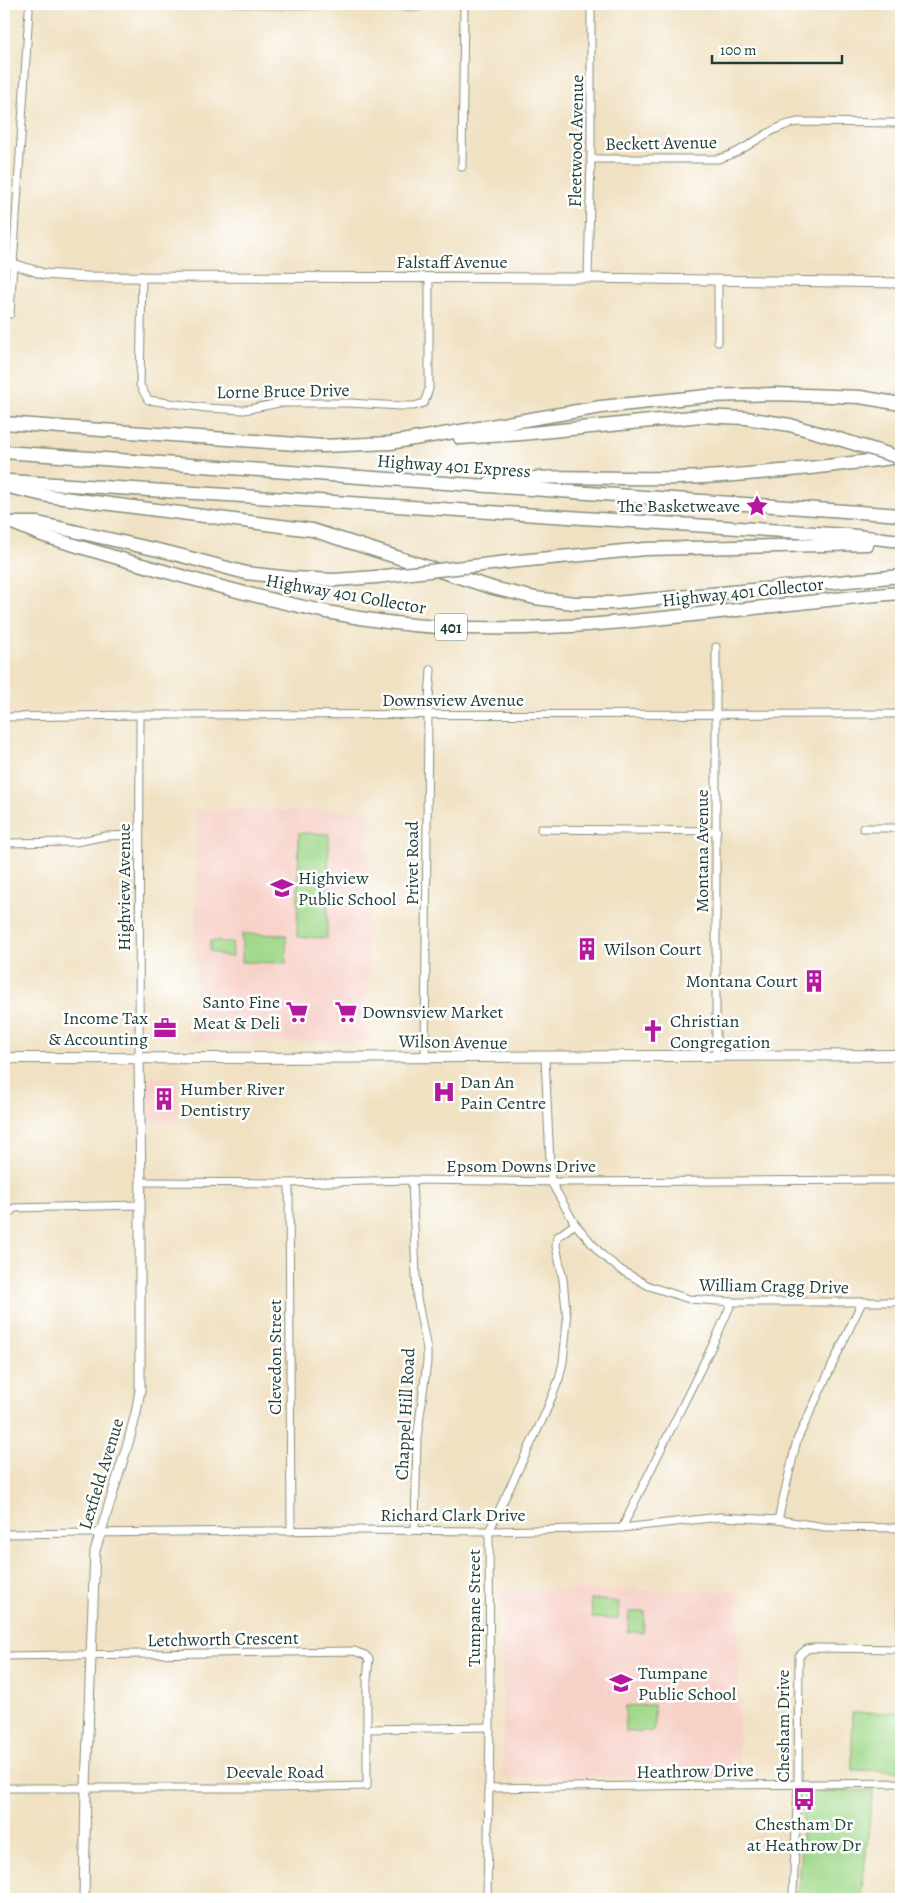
<svg xmlns="http://www.w3.org/2000/svg" width="905" height="1903" font-family="Alegreya,serif">
  <style>
    .built { fill: #f7d1c8 }
    .green { fill: #a1d98b; stroke: #608b60 }
    .lines { fill: none; stroke-linecap: round; stroke-linejoin: round }
    .minor-casing { stroke: #888f7b; stroke-width: 9 }
    .tertiary-casing { stroke: #888f7b; stroke-width: 11 }
    .secondary-casing { stroke: #888f7b; stroke-width: 12 }
    .motorway-casing { stroke: #888f7b; stroke-width: 15 }
    .minor { stroke: #fff; stroke-width: 7 }
    .tertiary { stroke: #fff; stroke-width: 9 }
    .secondary { stroke: #fff; stroke-width: 10 }
    .motorway { stroke: #fff; stroke-width: 12 }
    .motorway-bridge-casing { stroke: #888f7b; stroke-width: 15; stroke-linecap: butt }
    .motorway-bridge { stroke: #fff; stroke-width: 12 }
    .labels { text-anchor: middle; stroke-width: 5; stroke-linejoin: round; paint-order: stroke }
    .shield { fill: #fff; stroke: #627771; stroke-width: 1 }
    .shield-label { font-size: 16px; font-weight: bold; fill: #1f3d34 }
    .street-label { font-size: 18px; fill: #1f3d34; stroke: #fff }
    .poi-label { font-size: 18px; fill: #1f3d34; stroke: #fff; text-anchor: start }
  </style>
  <rect width="100%" height="100%" fill="#fff"/>
  <filter id="ink" filterUnits="userSpaceOnUse"><feTurbulence type="fractalNoise" baseFrequency=".02" numOctaves="2"/><feDisplacementMap in="SourceGraphic" scale="10" xChannelSelector="R" yChannelSelector="G"/><feConvolveMatrix kernelMatrix="1 2 1 2 8 2 1 2 1" color-interpolation-filters="sRGB"/></filter>
  <filter id="wash" filterUnits="userSpaceOnUse"><feTurbulence type="fractalNoise" baseFrequency=".0096" numOctaves="4" result="noise"/><feDisplacementMap in="SourceGraphic" scale="20" xChannelSelector="R" yChannelSelector="G"/><feGaussianBlur stdDeviation="1.12" result="paint"/><feColorMatrix in="noise" values="0 0 0 0 0 0 0 0 0 0 0 0 0 0 0 0 0 1.4 0 .05"/><feComposite in="paint" operator="in"/></filter>
  <g filter="url(#wash)">
    <rect width="100%" height="100%" fill="#f0e1c2"/>
    <g class="built">
      <path d="M196 809 367 811 368 1041H196Z"/>
      <path d="M177 1077V1122L147 1121V1078Z"/>
      <path d="M503 1590H738L739 1776 503 1777Z"/>
    </g>
    <g class="green">
      <path d="M85 4H414L419 8 408 13 351 10Z"/>
      <path d="M299 833 329 834 327 938 297 937Z"/>
      <path d="M242 934 286 935V963L242 962Z"/>
      <path d="M210 941 232 942 233 956 227 957 210 951Z"/>
      <path d="M591 1599 619 1602 618 1619 592 1618Z"/>
      <path d="M629 1612H645L643 1633 628 1632Z"/>
      <path d="M654 1705V1731L626 1732 625 1706Z"/>
      <path d="M901 1712V1771L852 1770V1713Z"/>
      <path d="M873 1790 861 1899H797L805 1792Z"/>
    </g>
  </g>
  <g filter="url(#ink)">
    <g class="lines">
      <defs>
        <g id="minor">
          <path d="M591 159H718C748 152 766 127 798 122L901 123"/>
          <path d="M462 167 464 4"/>
          <path d="M142 276 140 385 148 400 206 408 244 410 279 403H349L401 406H414L424 403 429 389V278"/>
          <path d="M588 278 591 159V4"/>
          <path d="M10 314 29 10"/>
          <path d="M718 342V281"/>
          <path d="M716 647V1056"/>
          <path d="M4 717 140 715 901 714"/>
          <path d="M863 828H901"/>
          <path d="M541 829 717 831"/>
          <path d="M4 843 76 842 106 836 139 835"/>
          <path d="M425 1057 428 715 431 669"/>
          <path d="M545 1058 551 1182 575 1224 602 1255 621 1270 649 1286 689 1299 732 1302H901"/>
          <path d="M139 1059 140 715"/>
          <path d="M412 1180 417 1298 427 1349V1362L417 1439 415 1530"/>
          <path d="M141 1182 289 1183 412 1180 566 1182 901 1180"/>
          <path d="M289 1183 291 1531"/>
          <path d="M4 1219 14 1208 140 1205"/>
          <path d="M778 1520 797 1440 862 1302"/>
          <path d="M622 1528 716 1338 732 1302"/>
          <path d="M4 1534 351 1530 489 1531 622 1528 720 1517 778 1520 825 1527 901 1528"/>
          <path d="M900 1649 901 1605"/>
          <path d="M4 1656 354 1651 365 1655 369 1659 367 1679V1786L273 1788H4"/>
          <path d="M367 1729 490 1727"/>
          <path d="M488 1788 901 1783"/>
          <path d="M487 1899 490 1727 489 1531 545 1414 559 1379 563 1362 567 1321 563 1279 556 1246 557 1237 575 1224"/>
          <path d="M790 1899 793 1893 798 1785 799 1656 807 1649 813 1648 901 1649"/>
        </g>
        <g id="tertiary">
          <path d="M4 261 44 274 87 277 588 278 901 283"/>
          <path d="M84 1899 86 1787 95 1551 129 1440 136 1413 140 1390V1205L141 1182 139 1059"/>
        </g>
        <path id="secondary" d="M4 1058C303 1059 602 1057 901 1055"/>
        <g id="motorway">
          <path d="M4 423 323 446 390 443 601 407 707 396 777 394 860 397 901 404"/>
          <path d="M460 438 521 434 701 416 746 418 790 425 829 436"/>
          <path d="M4 452 901 515"/>
          <path d="M8 481 847 535 901 541"/>
          <path d="M490 482C551 473 615 480 677 478 752 476 827 466 901 457"/>
          <path d="M4 486 48 496 312 530 493 588 535 598 574 603H615L901 576"/>
          <path d="M4 520C20 525 34 533 51 538 106 555 162 571 218 586 290 605 365 623 439 627 594 635 747 605 901 593"/>
          <path d="M17 523H38L171 553 246 573 291 578 335 580 376 577"/>
          <path d="M508 562 645 549 867 544"/>
        </g>
      </defs>
      <use href="#minor" class="minor-casing"/>
      <use href="#tertiary" class="tertiary-casing"/>
      <use href="#secondary" class="secondary-casing"/>
      <use href="#motorway" class="motorway-casing"/>
      <use href="#minor" class="minor"/>
      <use href="#tertiary" class="tertiary"/>
      <use href="#secondary" class="secondary"/>
      <use href="#motorway" class="motorway"/>
      <defs>
        <g id="motorway-bridge">
          <path d="M829 436 901 458"/>
          <path d="M376 577 508 562"/>
        </g>
      </defs>
      <use href="#motorway-bridge" class="motorway-bridge-casing"/>
      <use href="#motorway-bridge" class="motorway-bridge"/>
    </g>
  </g>
  <defs>
    <symbol id="sight-bare" viewBox="-9 -9 18 18"><path d="M0-6L1.8-2.2L6-1.7L2.9 1.2L3.7 5.4L0 3.3L-3.7 5.4L-2.9 1.2L-6-1.7L-1.8-2.2Z" fill="#b5179e" stroke="#fff" stroke-width="2.5" paint-order="stroke"/></symbol>
    <symbol id="school-bare" viewBox="-9 -9 18 18"><path d="M0-5L7-2L0 1L-7-2ZM-4 1L0 2.5L4 1V4Q0 6-4 4Z" fill="#b5179e" stroke="#fff" stroke-width="2.5" paint-order="stroke"/></symbol>
    <symbol id="building-bare" viewBox="-9 -9 18 18"><path d="M-4-6H4V6H1V3H-1V6H-4ZM-2.5-4.3h1.7v1.8h-1.7ZM.8-4.3h1.7v1.8H.8ZM-2.5-1h1.7V.8h-1.7ZM.8-1h1.7V.8H.8Z" fill="#b5179e" stroke="#fff" stroke-width="2.5" paint-order="stroke"/></symbol>
    <symbol id="supermarket-bare" viewBox="-9 -9 18 18"><path d="M-6-5.5h2.5l.6 2H6L4.5 2H-2.5L-4.4-4H-6ZM-1.5 3.2a1.3 1.3 0 1 0 .1 0ZM3 3.2a1.3 1.3 0 1 0 .1 0Z" fill="#b5179e" stroke="#fff" stroke-width="2.5" paint-order="stroke"/></symbol>
    <symbol id="office-bare" viewBox="-9 -9 18 18"><path d="M-6-3h4V-5.5h4V-3h4V5H-6ZM-1-4.5V-3h2v-1.5ZM-6 0V1H6V0Z" fill="#b5179e" stroke="#fff" stroke-width="2.5" paint-order="stroke"/></symbol>
    <symbol id="church-bare" viewBox="-9 -9 18 18"><path d="M-1.2-6h2.4v3.5h3.3v2.4h-3.3V6h-2.4V-.1h-3.3v-2.4h3.3Z" fill="#b5179e" stroke="#fff" stroke-width="2.5" paint-order="stroke"/></symbol>
    <symbol id="hospital-bare" viewBox="-9 -9 18 18"><path d="M-5-5h3v3.5h4V-5h3V5h-3V1.5h-4V5h-3Z" fill="#b5179e" stroke="#fff" stroke-width="2.5" paint-order="stroke"/></symbol>
    <symbol id="bus-bare" viewBox="-9 -9 18 18"><path d="M-5-6H5V4H4V6H2V4H-2V6H-4V4H-5ZM-3.5-4V0h7V-4ZM-3.5 1.2v1.5H-2V1.2ZM2 1.2v1.5H3.5V1.2Z" fill="#b5179e" stroke="#fff" stroke-width="2.5" paint-order="stroke"/></symbol>
  </defs>
  <g fill-rule="evenodd">
    <use href="#sight-bare" x="741" y="490" width="32" height="32"/>
    <use href="#school-bare" x="266" y="872" width="32" height="32"/>
    <use href="#building-bare" x="571" y="933" width="32" height="32"/>
    <use href="#building-bare" x="798" y="965" width="32" height="32"/>
    <use href="#supermarket-bare" x="281" y="996" width="32" height="32"/>
    <use href="#supermarket-bare" x="330" y="996" width="32" height="32"/>
    <use href="#office-bare" x="149" y="1012" width="32" height="32"/>
    <use href="#church-bare" x="637" y="1015" width="32" height="32"/>
    <use href="#hospital-bare" x="428" y="1076" width="32" height="32"/>
    <use href="#building-bare" x="148" y="1083" width="32" height="32"/>
    <use href="#school-bare" x="605" y="1667" width="32" height="32"/>
    <use href="#bus-bare" x="788" y="1783" width="32" height="32"/>
  </g>
  <g class="labels">
    <rect class="shield" x="435" y="613.5" width="32" height="27" rx="4"/>
    <g class="shield-label">
      <text x="451" y="633">401</text>
    </g>
    <g class="street-label">
      <text transform="translate(576 141) rotate(-89)" y="6">Fleetwood Avenue</text>
      <text transform="translate(661 143) rotate(-1)" y="6">Beckett Avenue</text>
      <text x="452" y="268">Falstaff Avenue</text>
      <text transform="translate(283 391) rotate(-1)" y="6">Lorne Bruce Drive</text>
      <text transform="translate(454 466) rotate(4)" y="6">Highway 401 Express</text>
      <text transform="translate(743 592) rotate(-6)" y="6">Highway 401 Collector</text>
      <text transform="translate(346 594) rotate(10)" y="6">Highway 401 Collector</text>
      <text x="453" y="706">Downsview Avenue</text>
      <text transform="translate(702 851) rotate(-90)" y="6">Montana Avenue</text>
      <text transform="translate(412 863) rotate(-90)" y="6">Privet Road</text>
      <text transform="translate(124 887) rotate(-90)" y="6">Highview Avenue</text>
      <text transform="translate(453 1042) rotate(1)" y="6">Wilson Avenue</text>
      <text x="521" y="1172">Epsom Downs Drive</text>
      <text transform="translate(774 1286) rotate(1)" y="6">William Cragg Drive</text>
      <text transform="translate(275 1357) rotate(-90)" y="6">Clevedon Street</text>
      <text transform="translate(405 1414) rotate(-87)" y="6">Chappel Hill Road</text>
      <text transform="translate(101 1474) rotate(-73)" y="6">Lexfield Avenue</text>
      <text x="453" y="1521">Richard Clark Drive</text>
      <text transform="translate(474 1608) rotate(-90)" y="6">Tumpane Street</text>
      <text transform="translate(223 1639) rotate(-1)" y="6">Letchworth Crescent</text>
      <text transform="translate(783 1726) rotate(-90)" y="6">Chesham Drive</text>
      <text transform="translate(695 1771) rotate(-1)" y="6">Heathrow Drive</text>
      <text x="275" y="1778">Deevale Road</text>
    </g>
    <g class="poi-label">
      <text x="740" y="512" text-anchor="end">The Basketweave</text>
      <text x="298" y="884">Highview<tspan x="298" dy="21">Public School</tspan></text>
      <text x="604" y="955">Wilson Court</text>
      <text x="798" y="987" text-anchor="end">Montana Court</text>
      <text x="280" y="1008" text-anchor="end">Santo Fine<tspan x="280" dy="21">Meat &amp; Deli</tspan></text>
      <text x="362" y="1018">Downsview Market</text>
      <text x="148" y="1024" text-anchor="end">Income Tax<tspan x="148" dy="21">&amp; Accounting</tspan></text>
      <text x="670" y="1027">Christian<tspan x="670" dy="21">Congregation</tspan></text>
      <text x="460" y="1088">Dan An<tspan x="460" dy="21">Pain Centre</tspan></text>
      <text x="180" y="1095">Humber River<tspan x="180" dy="21">Dentistry</tspan></text>
      <text x="638" y="1679">Tumpane<tspan x="638" dy="21">Public School</tspan></text>
      <text x="804" y="1830" text-anchor="middle">Chestham Dr<tspan x="804" dy="21">at Heathrow Dr</tspan></text>
    </g>
  </g>
  <rect width="905" height="1903" fill="none" stroke="#fff" stroke-width="20"/>
  <path d="M712 55v8h130v-8" fill="none" stroke="#1f3d34" stroke-width="2.5"/>
  <text x="720" y="55" font-size="15" fill="#1f3d34" stroke="#ffffff" stroke-width="4" paint-order="stroke">100 m</text>
</svg>
